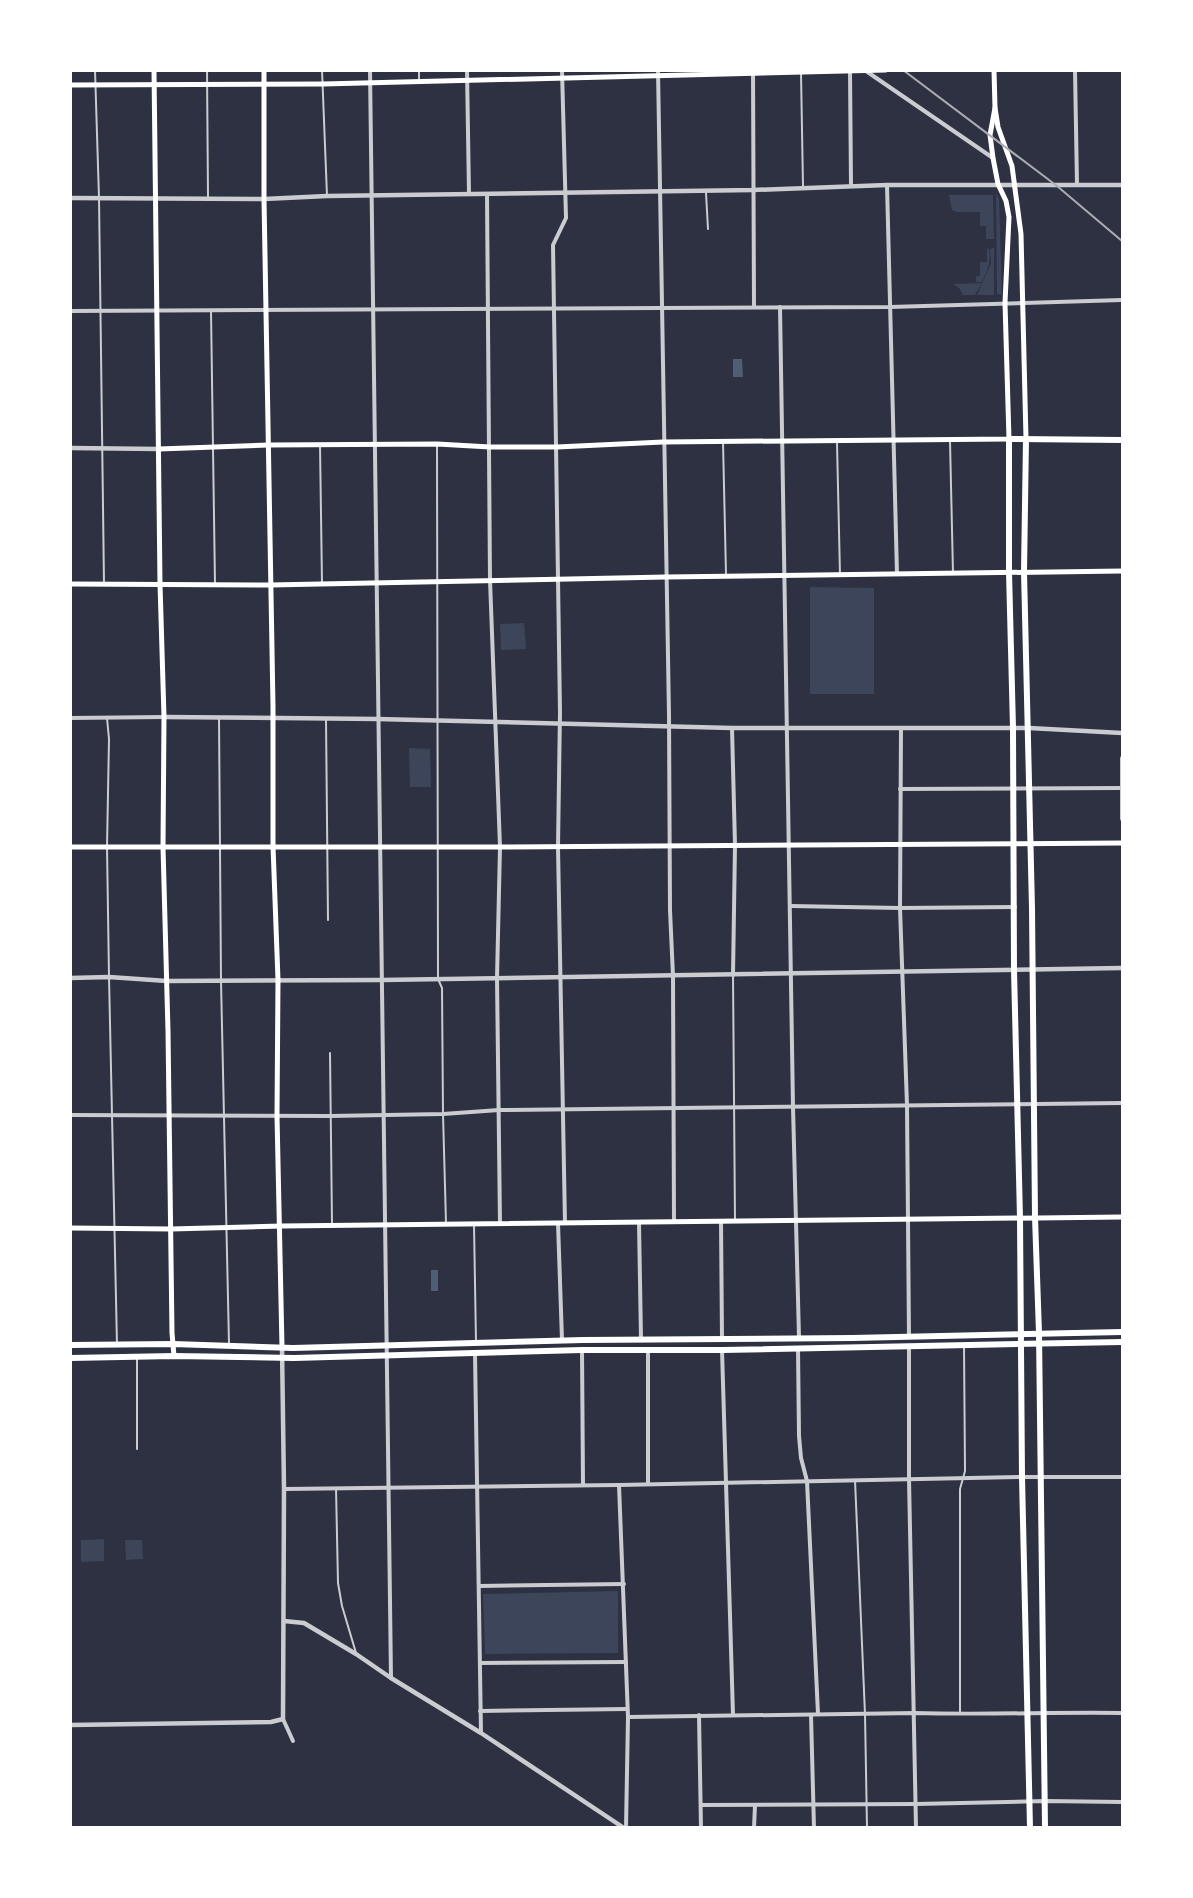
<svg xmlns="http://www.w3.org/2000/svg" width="1193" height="1898" font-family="'Public Sans',sans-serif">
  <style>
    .green { fill: #3c4559 }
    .water { fill: #4f5d75 }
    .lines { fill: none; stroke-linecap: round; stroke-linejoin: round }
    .service { stroke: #caccd0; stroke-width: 2 }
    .minor { stroke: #caccd0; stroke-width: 4 }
    .tertiary { stroke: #caccd0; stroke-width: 4.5 }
    .secondary { stroke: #fff; stroke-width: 5 }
    .primary { stroke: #fff; stroke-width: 6 }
    .rail { stroke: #abadb3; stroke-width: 2 }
  </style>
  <rect width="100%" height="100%" fill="#2d3142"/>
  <g class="green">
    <path d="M996 193 999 199 1002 295 997 294Z"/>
    <path d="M949 195H993L994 239H986V226H980V212H957L952 210Z"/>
    <path d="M989 248C991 261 988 270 982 282H976V276H980V262H987V249Z"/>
    <path d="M994 248V295H977L991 263 990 249Z"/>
    <path d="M982 283 975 295H963L959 288 953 284Z"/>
    <path d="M810 587 874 588V694H810Z"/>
    <path d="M524 623 526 649 501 650 500 624Z"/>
    <path d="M409 748 430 749 431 787H410Z"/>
    <path d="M104 1539V1561L81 1562V1540Z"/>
    <path d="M125 1540H142L143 1559 126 1560Z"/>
    <path d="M618 1591V1653L485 1654 483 1594Z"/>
  </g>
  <g class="water">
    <path d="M733 359H742L743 377H733Z"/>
    <rect x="431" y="1270" width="7" height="21"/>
  </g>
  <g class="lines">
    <g class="service">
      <path d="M95 70 99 198 104 584"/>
      <path d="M207 70 208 197"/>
      <path d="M322 70 327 196"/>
      <path d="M419 70V82"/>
      <path d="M801 73 803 187"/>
      <path d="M706 193 708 229"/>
      <path d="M211 311 215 584"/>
      <path d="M950 441 953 573"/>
      <path d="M723 442 726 574"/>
      <path d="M837 443 840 575"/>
      <path d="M437 444 438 979 442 988 443 1114 446 1223"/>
      <path d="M320 445 322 583"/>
      <path d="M219 717 221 981 229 1344"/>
      <path d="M107 718 109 739 107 847 109 977 117 1345"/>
      <path d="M326 719 328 920"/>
      <path d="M733 975 735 1221"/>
      <path d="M330 1053 332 1224"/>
      <path d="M474 1225 476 1342"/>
      <path d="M137 1449V1357"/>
      <path d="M855 1480 865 1714 867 1828"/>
      <path d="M336 1488 338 1583 342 1606 356 1653"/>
      <path d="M960 1714V1489L965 1471 964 1346"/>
    </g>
    <g class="minor">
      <path d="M370 70 391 1678"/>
      <path d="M467 70 469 194"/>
      <path d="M562 70 566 218 553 245 560 712 558 847 565 1223"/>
      <path d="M658 70 669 715 670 910 673 976 674 1222"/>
      <path d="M753 70 754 307"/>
      <path d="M850 70 851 186"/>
      <path d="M1075 70 1077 185"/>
      <path d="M866 71 993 158"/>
      <path d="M887 185 897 574"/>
      <path d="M487 194 490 580 500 847 497 978 500 1224"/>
      <path d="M780 307 793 1107 799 1337"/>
      <path d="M70 311 890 307 1122 300"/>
      <path d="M70 718 164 717"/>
      <path d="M732 728 735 845 733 975"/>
      <path d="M901 729 900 908 907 1105 909 1337"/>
      <path d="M1122 758V819"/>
      <path d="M900 789 1122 788"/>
      <path d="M791 906 900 908 1015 907"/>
      <path d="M70 1115 330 1116 443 1114 499 1110 1122 1103"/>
      <path d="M721 1222 722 1338"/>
      <path d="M558 1223 562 1340"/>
      <path d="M639 1223 641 1339"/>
      <path d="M909 1347V1479L916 1828"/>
      <path d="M798 1348 799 1436 801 1458 807 1481 818 1714"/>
      <path d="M582 1350 583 1485"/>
      <path d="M648 1350V1484"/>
      <path d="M722 1350 733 1715"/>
      <path d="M475 1354 481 1733"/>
      <path d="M619 1485 628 1717 626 1828"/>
      <path d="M284 1489 619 1485 1022 1477H1122"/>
      <path d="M479 1586 624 1584"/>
      <path d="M480 1663 626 1662"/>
      <path d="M480 1711 627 1709"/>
      <path d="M699 1715 701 1828"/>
      <path d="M811 1715 814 1828"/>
      <path d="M628 1717 915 1713C984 1715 1053 1712 1122 1713"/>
      <path d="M283 1719 293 1741"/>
      <path d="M701 1805 916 1804 1045 1801 1122 1802"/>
      <path d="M754 1828 755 1805"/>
    </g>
    <g class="tertiary">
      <path d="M70 198 264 199 327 196 753 190 887 185H1122"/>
      <path d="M70 448 159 449"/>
      <path d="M164 717 377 719 732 728H1029L1122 733"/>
      <path d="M70 978 109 977 167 981 382 980 1122 968"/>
      <path d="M284 1621 304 1623 356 1654 391 1678 481 1733 624 1828"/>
      <path d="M70 1725 271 1722 283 1719 284 1489 282 1347"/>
    </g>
    <g class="secondary">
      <path d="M154 70 160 584 164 717 163 847 168 1031 172 1333 174 1356"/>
      <path d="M264 70V199L273 706V846L278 980 277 1116 282 1347"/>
      <path d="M994 70 995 108 998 127 1012 166 1021 234 1026 439"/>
      <path d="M70 85 323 84 886 70"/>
      <path d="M159 449 269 445 437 444 490 447H557L663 442 1009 439 1005 303 1009 217 1006 201 998 184 993 158 990 135 995 108"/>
      <path d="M70 584 270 585 666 577 1122 571"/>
      <path d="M70 847H500L1122 843"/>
      <path d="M70 1228 171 1229 281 1226 1122 1217"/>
    </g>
    <g class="primary">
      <path d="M1026 439 1024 572 1032 908 1035 1217 1039 1333 1045 1828"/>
      <path d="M70 1345 173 1344 293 1348 583 1340 852 1338 1122 1332"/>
      <path d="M70 1358 174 1356 294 1358 582 1350H722L1122 1342"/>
      <path d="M1030 1828 1022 1477 1020 1218 1014 970 1013 728 1009 572V439L1122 440"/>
    </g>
    <path class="rail" d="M903 70 1057 186 1122 241"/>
  </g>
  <rect width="1193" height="1898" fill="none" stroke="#ffffff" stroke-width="144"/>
</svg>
